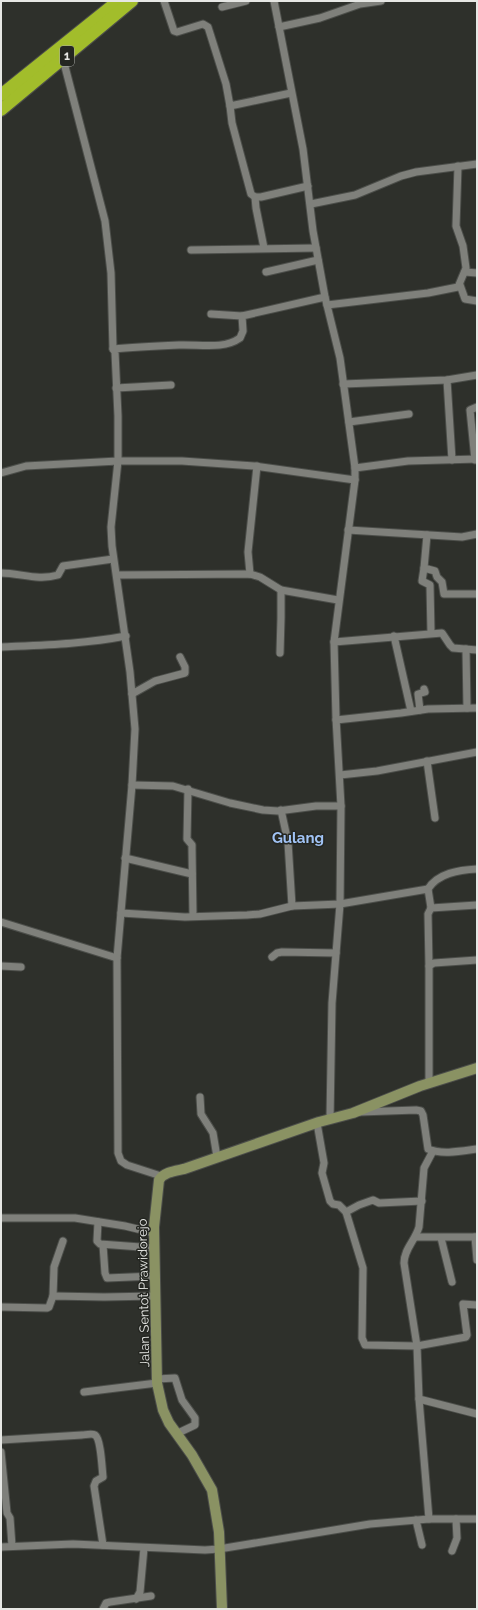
<svg xmlns="http://www.w3.org/2000/svg" width="478" height="1610" font-family="Raleway,sans-serif">
  <style>
    .lines { fill: none; stroke-linecap: round; stroke-linejoin: round }
    .street-casing { stroke: #4c4e4a; stroke-width: 9 }
    .secondary-casing { stroke: #4c4e4a; stroke-width: 12 }
    .highway-casing { stroke: #4c4e4a; stroke-width: 14 }
    .street { stroke: #7f807b; stroke-width: 7 }
    .secondary { stroke: #8a9263; stroke-width: 10 }
    .highway { stroke: #a2bd2b; stroke-width: 12 }
    .labels { text-anchor: middle; stroke-width: 3; stroke-linejoin: round; paint-order: stroke }
    .shield { fill: #242621; stroke: #acadaa; stroke-width: 1 }
    .shield-label { font-size: 12px; font-weight: bold; fill: #e6e7e4 }
    .street-label { font-size: 13px; fill: #e6e7e4; stroke: #242621 }
    .quarter-label { font-size: 15px; font-weight: bold; fill: #a1c3f5; stroke: #242621 }
  </style>
  <rect width="100%" height="100%" fill="#2e302b"/>
  <g class="lines">
    <defs>
      <g id="street">
        <path d="M164 1 174 31 177 32 203 24 208 27 226 84 230 106 291 93"/>
        <path d="M274 1 303 149 313 231 325 297 340 358 355 468V480L334 642 336 718 341 806 340 904 332 1003 330 1119"/>
        <path d="M222 7 246 1"/>
        <path d="M279 27 320 18 360 4 381 1"/>
        <path d="M63 59 105 221 111 273 113 349"/>
        <path d="M230 106 232 123 251 194 255 197H261L308 186"/>
        <path d="M255 197 256 208 264 248"/>
        <path d="M311 204 355 195 401 176 416 172 477 164"/>
        <path d="M191 250 316 248"/>
        <path d="M266 272 318 260"/>
        <path d="M465 272 477 273"/>
        <path d="M460 285 465 299 477 301"/>
        <path d="M325 297 242 316 243 331 240 338C223 350 199 344 179 345 157 346 135 347 113 349L115 352 118 416V461H182L254 466 355 480"/>
        <path d="M327 305 428 293 458 287 466 268 463 246 456 226 458 166"/>
        <path d="M211 314 242 316"/>
        <path d="M447 380 452 460"/>
        <path d="M343 384 447 380 477 375"/>
        <path d="M116 388 171 385"/>
        <path d="M349 422 409 414"/>
        <path d="M475 460 470 410 477 407"/>
        <path d="M355 468 408 461 477 459"/>
        <path d="M1 473 26 466 118 461 111 527 112 546 130 672 135 729 132 785 117 958 118 1153 121 1161 127 1165 161 1176"/>
        <path d="M348 530 462 537 477 534"/>
        <path d="M427 535 424 568 435 571 437 577 442 582 444 594H477"/>
        <path d="M424 568 422 581 430 585 431 633"/>
        <path d="M1 573C20 573 38 581 58 575L63 566 113 559"/>
        <path d="M250 574 248 552 257 466"/>
        <path d="M117 575 250 574 260 577 281 590 338 600"/>
        <path d="M394 636 411 711"/>
        <path d="M334 642 442 633 450 645 453 648 477 650"/>
        <path d="M1 647C43 645 84 644 126 636"/>
        <path d="M466 649 467 708"/>
        <path d="M280 653 281 618V590"/>
        <path d="M132 694 155 681 185 673V667L180 657"/>
        <path d="M420 710 418 694 425 692 424 689"/>
        <path d="M336 720 401 713 428 709 477 708"/>
        <path d="M427 761 435 818"/>
        <path d="M340 775 377 771 477 752"/>
        <path d="M132 785 173 786 230 803 263 810 278 811 316 806H341"/>
        <path d="M188 789 187 839 192 845V849L193 916"/>
        <path d="M281 810 288 842 292 906"/>
        <path d="M125 858 192 874"/>
        <path d="M428 889C438 873 459 870 477 869"/>
        <path d="M121 913 185 917 247 915 260 914 292 906 340 904 428 889 431 908 477 905"/>
        <path d="M1 922 117 958"/>
        <path d="M272 957 277 953 282 952 336 953"/>
        <path d="M1 966 21 967"/>
        <path d="M429 966 428 914 431 908"/>
        <path d="M429 1083V966L434 963 477 960"/>
        <path d="M200 1097 201 1114 213 1133 217 1157"/>
        <path d="M360 1112 416 1110 421 1111 423 1115 428 1149C442 1155 462 1151 477 1149"/>
        <path d="M317 1123 324 1163 322 1173 330 1201 333 1204 339 1205 346 1212 363 1268 362 1338 365 1345 417 1346 466 1337 467 1335 463 1304 477 1305"/>
        <path d="M433 1151 424 1168 419 1227C415 1241 404 1249 404 1263L417 1346 419 1399 477 1414"/>
        <path d="M346 1212 359 1205 373 1200 379 1203 422 1201"/>
        <path d="M1 1218H75L125 1226 154 1233"/>
        <path d="M98 1222 97 1241 100 1244 154 1248"/>
        <path d="M416 1237H477"/>
        <path d="M475 1237 477 1260"/>
        <path d="M441 1238 452 1282"/>
        <path d="M103 1245 105 1273 107 1278 155 1276"/>
        <path d="M53 1296 54 1267 63 1241"/>
        <path d="M1 1307 47 1308 49 1307 53 1296 104 1297 155 1296"/>
        <path d="M157 1379 175 1378 182 1400 195 1418V1425L176 1434"/>
        <path d="M84 1392 157 1383"/>
        <path d="M419 1399 429 1519"/>
        <path d="M1 1440 82 1435C85 1435 92 1433 95 1435 101 1439 102 1469 103 1477L96 1481 94 1486 103 1545"/>
        <path d="M1 1452 7 1513 10 1518 12 1546"/>
        <path d="M416 1520 422 1545"/>
        <path d="M1 1547 73 1544 205 1550 219 1549 370 1524 429 1519H477"/>
        <path d="M452 1551 457 1538 456 1519"/>
        <path d="M136 1599 140 1592 144 1548"/>
        <path d="M103 1609 106 1603 110 1602 151 1596"/>
      </g>
      <path id="secondary" d="M222 1609 219 1532 212 1490 192 1455 169 1423 163 1410 157 1383 154 1227 159 1180C164 1172 175 1171 184 1169L319 1122 353 1113 420 1086 477 1068"/>
      <g id="highway">
        <path d="M1 95 118 1"/>
        <path d="M1 110 132 1"/>
      </g>
    </defs>
    <use href="#street" class="street-casing"/>
    <use href="#secondary" class="secondary-casing"/>
    <use href="#highway" class="highway-casing"/>
    <use href="#street" class="street"/>
    <use href="#secondary" class="secondary"/>
    <use href="#highway" class="highway"/>
  </g>
  <g class="labels">
    <rect class="shield" x="60" y="46" width="14" height="20" rx="3"/>
    <g class="shield-label">
      <text x="67" y="60">1</text>
    </g>
    <g class="street-label">
      <text transform="translate(143 1293) rotate(-91)" y="5">Jalan Sentot Prawidorejo</text>
    </g>
    <g class="quarter-label">
      <text x="298" y="843">Gulang</text>
    </g>
  </g>
  <rect width="478" height="1610" fill="none" stroke="#e6e7e4" stroke-width="4"/>
</svg>
